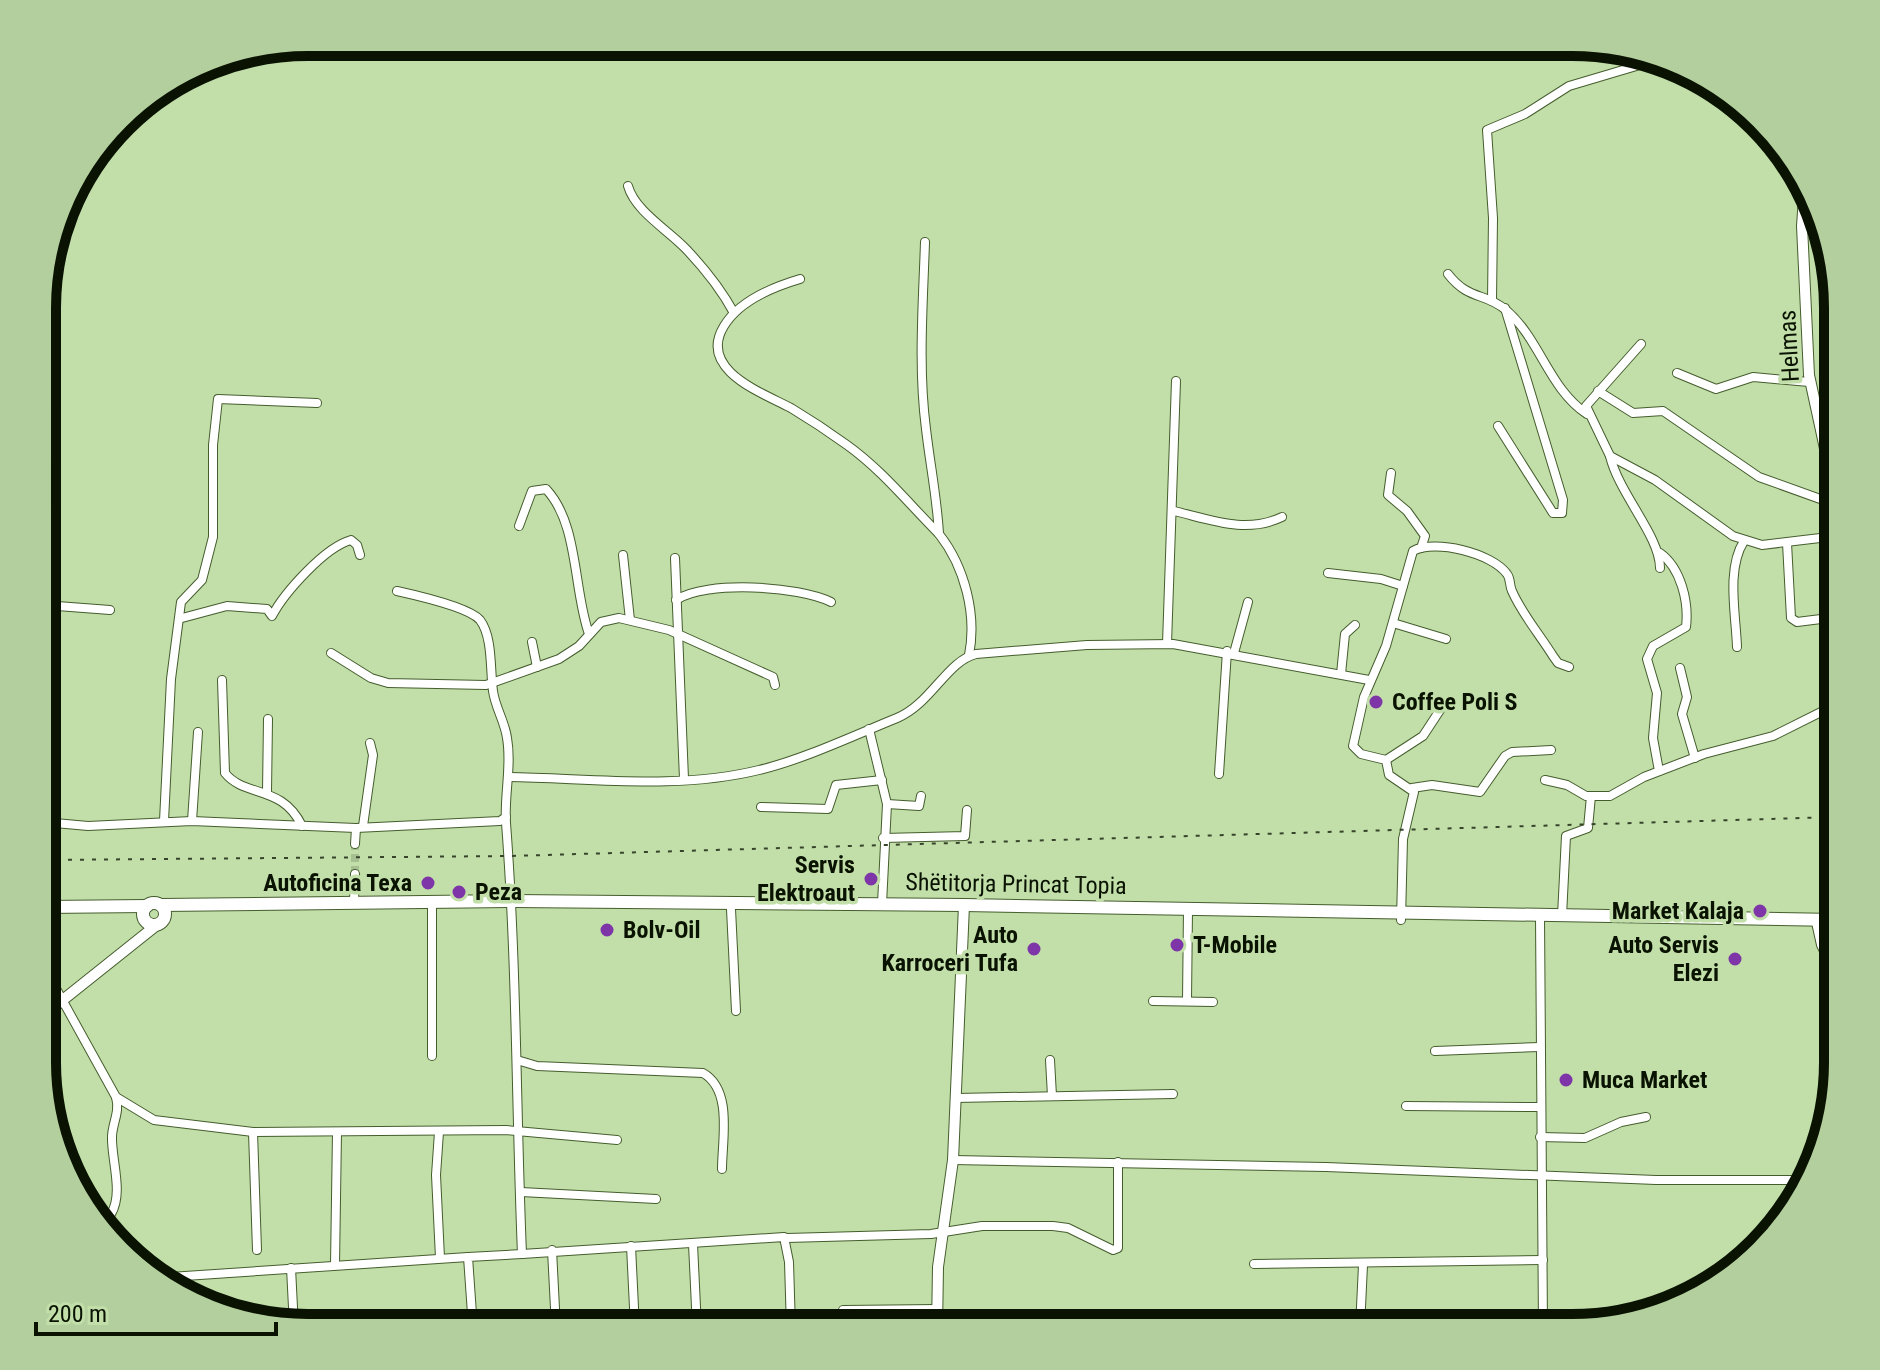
<svg xmlns="http://www.w3.org/2000/svg" width="1880" height="1370" font-family="'Roboto Condensed',sans-serif">
  <style>
    .lines { fill: none; stroke-linecap: round; stroke-linejoin: round }
    .minor-tunnel { stroke: #a6c091; stroke-width: 8; stroke-dasharray: 8 4; stroke-linecap: butt }
    .minor-casing { stroke: #455d2d; stroke-width: 10 }
    .tertiary-casing { stroke: #455d2d; stroke-width: 12 }
    .secondary-casing { stroke: #455d2d; stroke-width: 14 }
    .minor { stroke: #fff; stroke-width: 8 }
    .tertiary { stroke: #fff; stroke-width: 10 }
    .secondary { stroke: #fff; stroke-width: 12 }
    .rail { stroke: #37442b; stroke-width: 2; stroke-dasharray: 4 8; stroke-linecap: butt }
    .poi-dot { fill: #7e35a7; stroke: #c2dfaa; stroke-width: 3 }
    .labels { text-anchor: middle; stroke-width: 7; stroke-linejoin: round; paint-order: stroke }
    .street-label { font-size: 24px; fill: #0a1302; stroke: #c2dfaa }
    .poi-label { font-size: 24px; font-weight: bold; fill: #0a1302; stroke: #c2dfaa; text-anchor: start }
    .rim { fill: none; stroke: #0a1302; stroke-width: 10 }
  </style>
  <rect width="100%" height="100%" fill="#c2dfaa"/>
  <g class="lines">
    <path class="minor-tunnel" d="M355 874V844"/>
    <defs>
      <g id="minor">
        <path d="M628 186C635 211 668 230 686 249 705 269 721 289 734 313"/>
        <path d="M925 242C923 304 918 367 926 429 930 464 937 498 939 534"/>
        <path d="M1448 274C1469 301 1485 292 1506 310 1540 339 1549 389 1587 414"/>
        <path d="M800 279C773 287 739 301 724 326 697 370 763 393 791 408 811 420 829 432 847 445 882 470 909 504 939 534 965 567 977 615 969 655"/>
        <path d="M1492 301 1493 218 1487 130 1525 114 1569 86 1660 59"/>
        <path d="M1641 344 1586 406 1610 456 1655 480 1733 536 1762 545 1837 536"/>
        <path d="M1677 373 1716 389 1753 377 1809 382"/>
        <path d="M1598 391 1633 413 1663 411 1759 477 1837 505"/>
        <path d="M1498 426 1553 513H1562L1563 500 1505 308"/>
        <path d="M1610 456C1619 494 1660 536 1660 568"/>
        <path d="M1391 473 1388 495 1407 511 1425 536 1421 548"/>
        <path d="M1174 511C1212 520 1246 534 1282 517"/>
        <path d="M519 526 532 491 546 489C579 524 573 589 589 634"/>
        <path d="M1787 543 1791 618 1797 622 1837 617"/>
        <path d="M623 555 630 620"/>
        <path d="M675 558 684 779"/>
        <path d="M1328 573 1381 579 1403 586"/>
        <path d="M397 591C415 595 469 607 480 620 493 637 490 671 493 691 495 707 505 722 507 738 512 766 504 795 506 823 517 966 516 1110 522 1254L784 1237 789 1262 791 1328"/>
        <path d="M676 600C706 580 799 586 831 602"/>
        <path d="M44 605 110 610"/>
        <path d="M182 618 227 606 267 609 272 616C284 593 325 547 351 540L357 545 360 555"/>
        <path d="M1393 623 1446 639"/>
        <path d="M532 642 537 667"/>
        <path d="M1167 644 1176 381"/>
        <path d="M1737 647C1736 615 1726 569 1744 541"/>
        <path d="M331 653 371 678 388 683 486 685 559 659 579 646 601 622 619 618 669 630 773 677 775 685"/>
        <path d="M1234 653 1248 602"/>
        <path d="M1680 668 1687 697 1682 714 1695 758"/>
        <path d="M1341 674 1345 634 1355 625"/>
        <path d="M222 680 225 773C245 798 282 784 302 826"/>
        <path d="M869 729 887 804 882 904"/>
        <path d="M1386 760 1423 736 1444 704"/>
        <path d="M1659 771 1653 738 1657 693 1647 659 1653 646 1686 627C1689 602 1681 568 1660 553"/>
        <path d="M1219 774 1227 651"/>
        <path d="M508 777C590 778 678 790 759 770 802 760 855 735 897 718 931 704 947 661 976 654L1087 645 1173 644 1369 680"/>
        <path d="M1545 780 1567 785 1586 796H1610L1644 777 1704 754 1773 736 1837 704"/>
        <path d="M1412 788 1432 785 1480 792 1505 756 1512 752 1551 750"/>
        <path d="M267 792 268 719"/>
        <path d="M887 804 919 806 921 796"/>
        <path d="M761 807 828 809 836 785 882 780"/>
        <path d="M164 821 171 679 181 602 202 580 213 537V445L218 399 317 403"/>
        <path d="M192 821 198 732"/>
        <path d="M44 822 88 826 192 821 356 828 500 821 506 817"/>
        <path d="M363 826 373 755 370 743"/>
        <path d="M883 838 965 836 967 810"/>
        <path d="M355 844 356 828"/>
        <path d="M354 901 355 874"/>
        <path d="M731 909 736 1011"/>
        <path d="M1540 916 1543 1328"/>
        <path d="M1562 916 1566 836 1588 828 1591 796"/>
        <path d="M1815 918 1821 945 1837 977"/>
        <path d="M1401 920 1403 839 1414 792 1389 775 1386 760 1361 754 1353 746 1364 697 1386 646 1413 551C1435 539 1492 553 1507 574 1511 579 1509 585 1512 591 1522 614 1540 635 1553 656L1558 663 1569 667"/>
        <path d="M44 967 116 1097 154 1120 253 1132 506 1130 617 1140"/>
        <path d="M1187 1000 1188 909"/>
        <path d="M1153 1001 1213 1002"/>
        <path d="M1435 1051 1540 1047"/>
        <path d="M432 1056V901"/>
        <path d="M517 1060 537 1066 703 1073C733 1090 722 1140 722 1169"/>
        <path d="M1050 1060 1052 1096"/>
        <path d="M956 1098 1173 1094"/>
        <path d="M1406 1106 1539 1107"/>
        <path d="M253 1132 257 1250"/>
        <path d="M439 1132 436 1175 440 1258"/>
        <path d="M1540 1137 1585 1138 1621 1122 1646 1117"/>
        <path d="M953 1160 1326 1167 1656 1180H1809"/>
        <path d="M521 1192 656 1199"/>
        <path d="M111 1214C124 1193 111 1159 112 1136 113 1121 120 1112 116 1097"/>
        <path d="M787 1238 931 1234 982 1226H1053L1068 1228 1113 1250 1118 1248V1162"/>
        <path d="M693 1244 697 1328"/>
        <path d="M631 1246 635 1328"/>
        <path d="M552 1250 556 1328"/>
        <path d="M1254 1264 1543 1260"/>
        <path d="M335 1265 337 1132"/>
        <path d="M291 1268 294 1327"/>
        <path d="M155 1278 468 1257"/>
        <path d="M843 1310 937 1309"/>
        <path d="M473 1328 468 1257 522 1254"/>
        <path d="M1360 1328 1363 1265"/>
      </g>
      <g id="tertiary">
        <path d="M1805 183 1802 226 1809 375 1837 504"/>
        <path d="M44 1015 158 924"/>
        <path d="M937 1328 938 1267 953 1160 964 905"/>
      </g>
      <g id="secondary">
        <circle cx="154" cy="914" r="11"/>
        <path d="M161 905 513 901 964 905 1837 920"/>
        <path d="M44 907 147 906"/>
      </g>
    </defs>
    <use href="#minor" class="minor-casing"/>
    <use href="#tertiary" class="tertiary-casing"/>
    <use href="#secondary" class="secondary-casing"/>
    <use href="#minor" class="minor"/>
    <use href="#tertiary" class="tertiary"/>
    <use href="#secondary" class="secondary"/>
    <path class="rail" d="M44 860 511 856 1837 817"/>
  </g>
  <g class="poi-dot">
    <circle cx="1376" cy="702" r="8"/>
    <circle cx="871" cy="879" r="8"/>
    <circle cx="428" cy="883" r="8"/>
    <circle cx="459" cy="892" r="8"/>
    <circle cx="1760" cy="911" r="8"/>
    <circle cx="607" cy="930" r="8"/>
    <circle cx="1177" cy="945" r="8"/>
    <circle cx="1034" cy="949" r="8"/>
    <circle cx="1735" cy="959" r="8"/>
    <circle cx="1566" cy="1080" r="8"/>
  </g>
  <g class="labels">
    <g class="street-label">
      <text transform="translate(1789 346) rotate(-93)" y="8">Helmas</text>
      <text transform="translate(1016 884) rotate(1)" y="8">Shëtitorja Princat Topia</text>
    </g>
    <g class="poi-label">
      <text x="1392" y="710">Coffee Poli S</text>
      <text x="855" y="873" text-anchor="end">Servis<tspan x="855" dy="28">Elektroaut</tspan></text>
      <text x="412" y="891" text-anchor="end">Autoficina Texa</text>
      <text x="475" y="900">Peza</text>
      <text x="1744" y="919" text-anchor="end">Market Kalaja</text>
      <text x="623" y="938">Bolv-Oil</text>
      <text x="1018" y="943" text-anchor="end">Auto<tspan x="1018" dy="28">Karroceri Tufa</tspan></text>
      <text x="1193" y="953">T-Mobile</text>
      <text x="1719" y="953" text-anchor="end">Auto Servis<tspan x="1719" dy="28">Elezi</tspan></text>
      <text x="1582" y="1088">Muca Market</text>
    </g>
  </g>
  <path d="M0 0H1880V1370H0ZM308 56H1572A252 252 0 0 1 1824 308V1062A252 252 0 0 1 1572 1314H308A252 252 0 0 1 56 1062V308A252 252 0 0 1 308 56Z" fill="#b3cf9d" fill-rule="evenodd"/>
  <path class="rim" d="M308 56H1572A252 252 0 0 1 1824 308V1062A252 252 0 0 1 1572 1314H308A252 252 0 0 1 56 1062V308A252 252 0 0 1 308 56Z"/>
  <path d="M36 1322v12h240v-12" fill="none" stroke="#0a1302" stroke-width="4"/>
  <text x="48" y="1322" font-size="24" fill="#0a1302" stroke="#c2dfaa" stroke-width="6" paint-order="stroke">200 m</text>
</svg>
